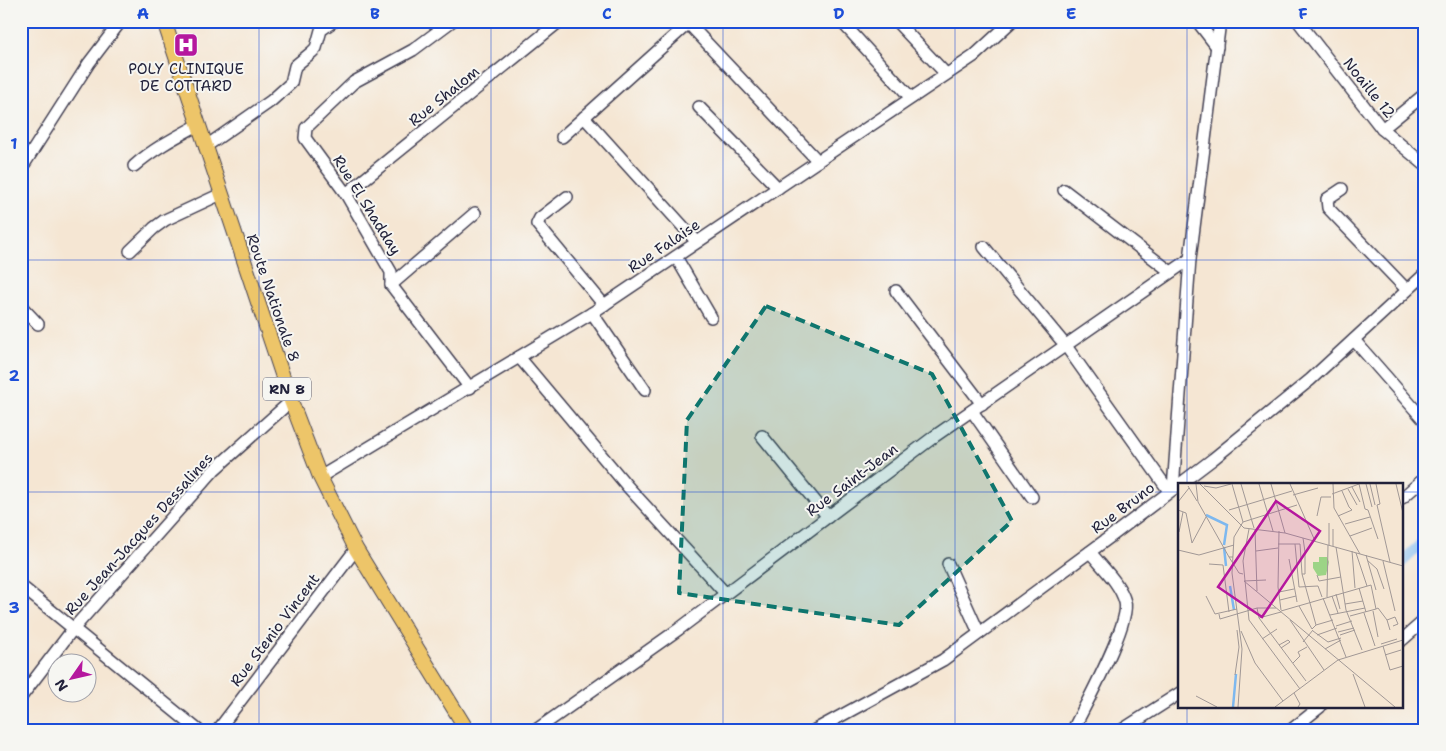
<svg xmlns="http://www.w3.org/2000/svg" width="1446" height="751" font-family="'Shantell Sans',sans-serif">
  <style>
    .lines { fill: none; stroke-linecap: round; stroke-linejoin: round }
    .canal { stroke: #7db8ef; stroke-width: 11 }
    .minor-casing { stroke: #423f52; stroke-width: 14 }
    .major-casing { stroke: #423f52; stroke-width: 16 }
    .minor { stroke: #fff; stroke-width: 11 }
    .major { stroke: #edc569; stroke-width: 14 }
    .marked { fill: #0f766e; fill-opacity: 0.2; stroke: #0f766e; stroke-width: 4; stroke-dasharray: 10 6; stroke-linejoin: round }
    .grid { fill: none; stroke: #1d4ed8; stroke-width: 1; stroke-opacity: 0.55 }
    .labels { text-anchor: middle; stroke-width: 4; stroke-linejoin: round; paint-order: stroke }
    .shield { fill: #f6f6f2; stroke: #626272; stroke-width: 1 }
    .shield-label { font-size: 14px; font-weight: bold; fill: #22223b }
    .poi-label { font-size: 15px; fill: #22223b; stroke: #f6f6f2 }
    .street-label { font-size: 15px; fill: #22223b; stroke: #f6f6f2 }
    .inset-river { fill: none; stroke: #7db8ef; stroke-width: 2.5 }
    .inset-road { fill: none; stroke: #a19896; stroke-width: 1 }
    .view { fill: #b5179e; fill-opacity: 0.15; stroke: #b5179e; stroke-width: 2.5 }
    .inset-edge { fill: none; stroke: #22223b; stroke-width: 2.5 }
    .neatline { fill: none; stroke: #1d4ed8; stroke-width: 2 }
    .grid-label { font-size: 16px; text-anchor: middle; font-weight: bold; fill: #1d4ed8 }
  </style>
  <rect width="100%" height="100%" fill="#f6f6f2"/>
  <filter id="ink" filterUnits="userSpaceOnUse"><feTurbulence type="fractalNoise" baseFrequency=".02" numOctaves="2"/><feDisplacementMap in="SourceGraphic" scale="10" xChannelSelector="R" yChannelSelector="G"/><feConvolveMatrix kernelMatrix="1 2 1 2 8 2 1 2 1" color-interpolation-filters="sRGB"/></filter>
  <filter id="wash" filterUnits="userSpaceOnUse"><feTurbulence type="fractalNoise" baseFrequency=".0096" numOctaves="4" result="noise"/><feDisplacementMap in="SourceGraphic" scale="20" xChannelSelector="R" yChannelSelector="G"/><feGaussianBlur stdDeviation="1.12" result="paint"/><feColorMatrix in="noise" values="0 0 0 0 0 0 0 0 0 0 0 0 0 0 0 0 0 1.4 0 .05"/><feComposite in="paint" operator="in"/></filter>
  <g filter="url(#wash)">
    <rect width="100%" height="100%" fill="#f5e6d3"/>
    <g class="lines">
      <path class="canal" d="M1402 562 1425 540"/>
    </g>
  </g>
  <g filter="url(#ink)">
    <g class="lines">
      <defs>
        <g id="minor">
          <path d="M452 21 413 50 354 82 306 128 305 138 346 194 391 272V285L470 388"/>
          <path d="M841 21 911 98"/>
          <path d="M896 21 946 74"/>
          <path d="M1197 21 1217 47"/>
          <path d="M1298 21 1382 129 1425 165"/>
          <path d="M688 23 818 161"/>
          <path d="M699 107 778 188"/>
          <path d="M584 117 697 242"/>
          <path d="M1382 129 1425 94"/>
          <path d="M562 137 691 21"/>
          <path d="M205 147 271 101 291 83 295 66 312 52 316 48 321 30 334 21"/>
          <path d="M134 166C153 149 176 137 198 125"/>
          <path d="M21 169 89 63 121 21"/>
          <path d="M1342 189 1327 199 1328 208 1407 290"/>
          <path d="M1064 190 1171 272"/>
          <path d="M346 194 560 21"/>
          <path d="M567 197 540 218 537 224 604 305"/>
          <path d="M984 247 1066 346 1169 491"/>
          <path d="M130 251 154 228 165 220 221 194"/>
          <path d="M676 257 711 317"/>
          <path d="M391 285 475 213"/>
          <path d="M896 291 982 404"/>
          <path d="M21 306 38 324"/>
          <path d="M592 313 645 390"/>
          <path d="M1354 340 1425 421"/>
          <path d="M519 357 628 487 725 593"/>
          <path d="M972 411 1032 497"/>
          <path d="M762 436 828 517"/>
          <path d="M320 477 592 313 974 56 1012 21"/>
          <path d="M1173 489 1190 259 1220 21"/>
          <path d="M1402 498 1425 478"/>
          <path d="M948 564 979 633"/>
          <path d="M21 586 198 730"/>
          <path d="M1402 640 1425 620"/>
          <path d="M21 697 73 629 214 470 291 401"/>
          <path d="M218 730 356 549"/>
          <path d="M536 730 679 629 935 436 1190 259"/>
          <path d="M815 730 943 660 1114 534 1213 459 1310 380 1425 274"/>
          <path d="M1073 730C1084 707 1131 623 1125 602 1120 583 1102 567 1090 552"/>
          <path d="M1122 730 1180 693"/>
          <path d="M1291 730 1320 707"/>
        </g>
        <path id="major" d="M164 21 291 401 320 477 356 549 467 730"/>
      </defs>
      <use href="#minor" class="minor-casing"/>
      <use href="#major" class="major-casing"/>
      <use href="#minor" class="minor"/>
      <use href="#major" class="major"/>
    </g>
  </g>
  <path class="marked" d="M766 306 932 374 1012 521 899 625 679 593 687 420Z"/>
  <path class="grid" d="M259 21V730M491 21V730M723 21V730M955 21V730M1187 21V485M21 260H1425M21 492H1180M1402 492H1425M1187 707V730"/>
  <defs>
    <symbol id="hospital-square" viewBox="-11 -11 22 22"><rect x="-9" y="-9" width="18" height="18" rx="4" fill="#b5179e" stroke="#f6f6f2"/><path d="M-5-5h3v3.5h4V-5h3V5h-3V1.5h-4V5h-3Z" fill="#fff"/></symbol>
  </defs>
  <g fill-rule="evenodd">
    <use href="#hospital-square" x="172" y="31" width="28" height="28"/>
  </g>
  <g class="labels">
    <rect class="shield" x="263" y="377.5" width="48" height="23" rx="4"/>
    <g class="shield-label">
      <text x="287" y="394">RN 8</text>
    </g>
    <g class="poi-label">
      <text x="186" y="74">POLY CLINIQUE<tspan x="186" dy="17">DE COTTARD</tspan></text>
    </g>
    <g class="street-label">
      <text transform="translate(1369 88) rotate(51)" y="5">Noaille 12</text>
      <text transform="translate(444 96) rotate(-39)" y="5">Rue Shalom</text>
      <text transform="translate(367 205) rotate(58)" y="5">Rue El Shadday</text>
      <text transform="translate(664 246) rotate(-34)" y="5">Rue Falaise</text>
      <text transform="translate(273 298) rotate(71)" y="5">Route Nationale 8</text>
      <text transform="translate(852 480) rotate(-37)" y="5">Rue Saint-Jean</text>
      <text transform="translate(1123 508) rotate(-37)" y="5">Rue Bruno</text>
      <text transform="translate(139 534) rotate(-48)" y="5">Rue Jean-Jacques Dessalines</text>
      <text transform="translate(275 630) rotate(-53)" y="5">Rue Stenio Vincent</text>
    </g>
  </g>
  <g transform="translate(1178 483)">
    <rect width="225" height="225" fill="#f5e6d3"/>
    <path d="M141 74H149L151 79 148 92 140 93 135 85V79H141Z" fill="#9cd486"/>
    <path class="inset-river" d="M28 32 49 42 46 62M46 64 48 83M52 103 56 127M55 224 58 191"/>
    <path class="inset-road" d="M18 1 20 19 51 74H55M22 1 66 45 107 50 225 83M54 1 65 39M63 1 76 45M81 1 95 48M93 1 107 50M112 1 137 58M155 1 156 25 182 71M181 1 187 26 190 27 200 56M188 1 194 24M192 1 197 22M198 1 202 21 199 22 212 79M218 1 225 30M10 3 19 18M26 3 38 5 53 1M174 4 182 19M170 6 179 22M164 8 171 24M154 11 181 1M115 12 140 5M0 19 11 5M0 27 8 30 14 60 28 34M51 27 114 8M139 33 143 14H153M160 33 174 27 171 24M65 39 119 22M167 41 192 34M71 46 65 78 71 137 122 206M77 47 79 108M101 48 100 104 103 127M1 49 5 29M172 53 194 45M100 61H122L124 91 138 142 155 137M117 61 121 104 140 103 144 114M151 62V40M155 63V46M158 64 168 127 184 167M0 67 21 72 56 62M78 68 100 65M174 68 177 105M178 70 189 103M188 72 198 107M51 74 61 90 65 91M111 76 118 113M189 77 199 86 206 106M205 78 217 128M31 81 45 82 51 129M124 91H127V69L125 55M139 92 141 98 163 94M66 98 217 224M66 98 88 97M181 105 188 129M101 109 116 106M158 111 162 126M28 113 37 131 59 126M154 113 160 130M149 114 150 62M145 115 168 174M102 117 118 113 119 119M167 121 185 118M121 123 134 146 138 142M79 125 81 135 128 198M198 126 200 125 209 137M103 128 193 102 198 126 172 133M195 128 200 154M186 130 197 163M41 131 42 136 79 125H98M152 132 187 125M81 135 103 129M112 137 146 187M158 143 174 138M212 147 209 137 217 134 220 141 215 143M63 148 77 180 105 218M135 148 150 159 163 155M160 149 176 145M139 152 159 145M162 152 177 147M84 156 99 146M125 159 135 147M203 161 219 156M101 162 110 157 112 159 103 165M205 163 212 187 225 183M147 166 163 157M207 172 223 167M115 180 122 173 120 169 129 164M175 191 187 224M57 192 61 164 59 147M116 210 122 221 120 224M18 213 39 224M60 224 64 166 54 90 56 54 65 39M97 224 160 177 225 157"/>
    <path class="view" d="M98 18 142 48 84 134 40 104Z"/>
    <rect width="225" height="225" class="inset-edge"/>
  </g>
  <rect width="1446" height="751" fill="none" stroke="#f6f6f2" stroke-width="55"/>
  <g transform="translate(72 678) rotate(236)"><circle r="24" fill="#f6f6f2" stroke="#a1a1a9"/>
  <path d="M0-4L9 19L0 12L-9 19Z" fill="#b5179e"/>
  <text y="-8" font-size="14" font-weight="bold" text-anchor="middle" fill="#22223b">N</text>
  </g>
  <rect x="28" y="28" width="1390" height="696" class="neatline"/>
  <g class="grid-label">
    <text x="143" y="19">A</text>
    <text x="375" y="19">B</text>
    <text x="607" y="19">C</text>
    <text x="839" y="19">D</text>
    <text x="1071" y="19">E</text>
    <text x="1303" y="19">F</text>
    <text x="14" y="149">1</text>
    <text x="14" y="381">2</text>
    <text x="14" y="613">3</text>
  </g>
</svg>
